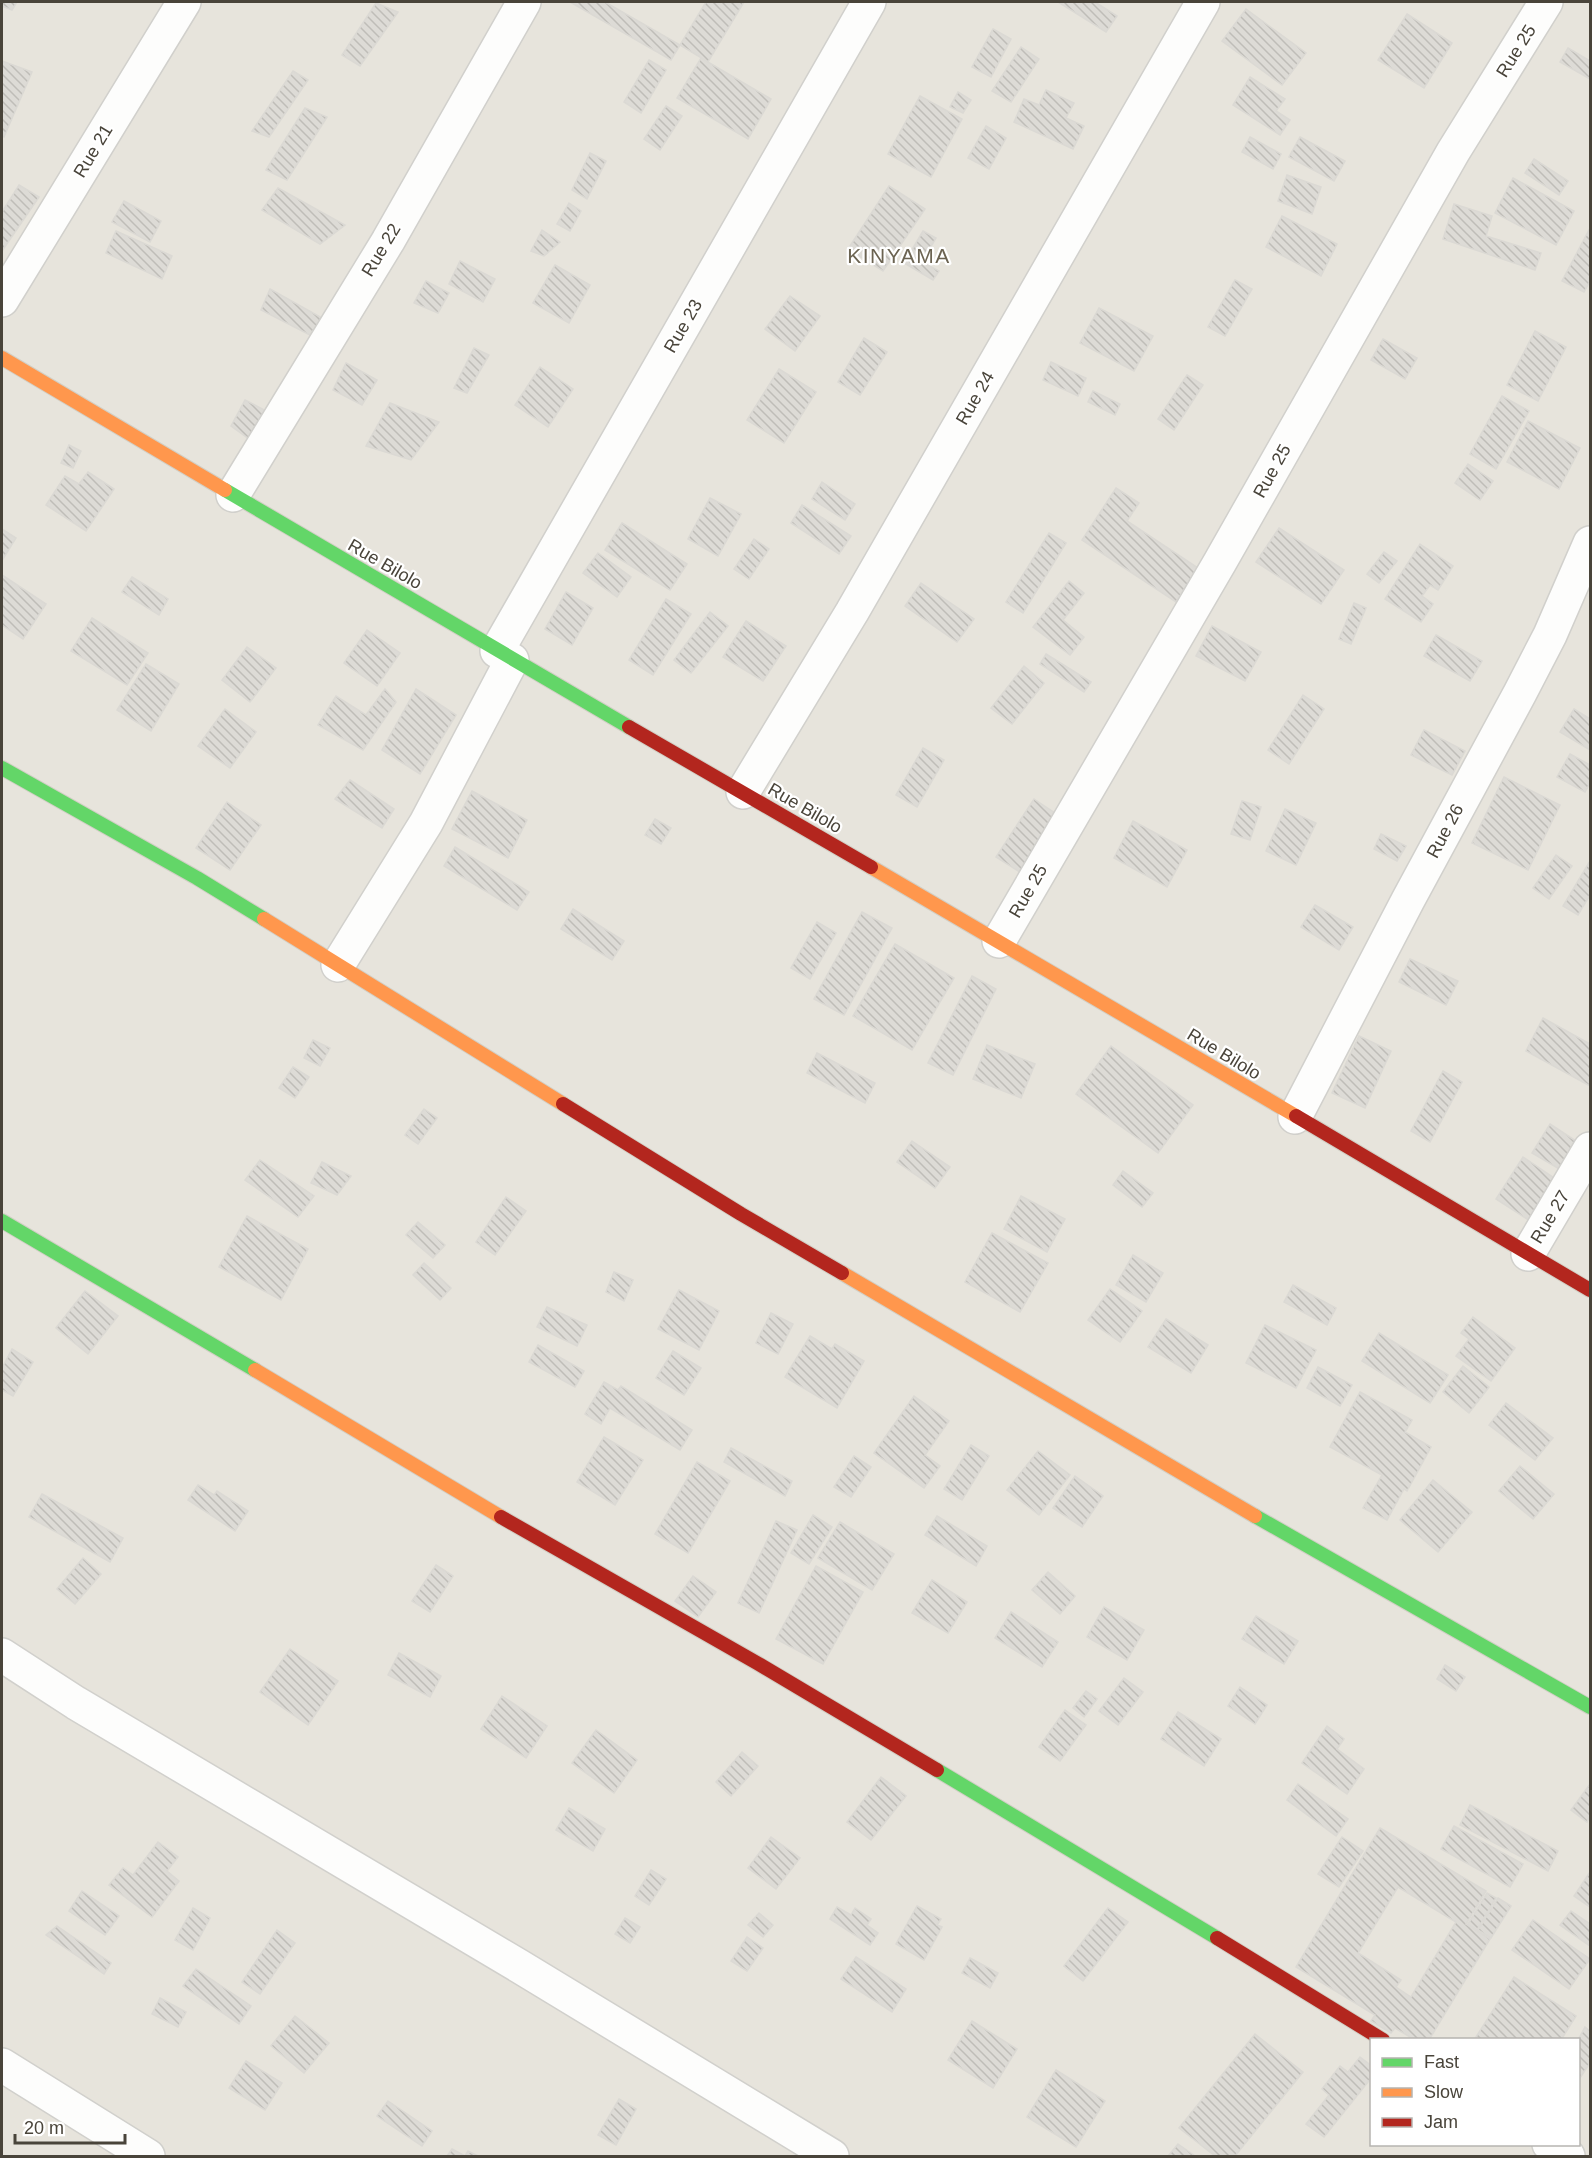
<svg xmlns="http://www.w3.org/2000/svg" width="1592" height="2158" font-family="Helvetica,sans-serif">
  <style>
    .residential { fill: #e7e4dc; fill-rule: evenodd }
    .building { fill: url(#building-back-hatch); stroke: #dbd9d4; stroke-width: 1.5; fill-rule: evenodd }
    .lines { fill: none; stroke-linecap: round; stroke-linejoin: round }
    .street-casing { stroke: #d1d0cc; stroke-width: 36 }
    .fast-casing { stroke: #d2cfc5; stroke-width: 16 }
    .slow-casing { stroke: #d2cfc5; stroke-width: 16 }
    .jam-casing { stroke: #d2cfc5; stroke-width: 16 }
    .street { stroke: #fdfdfc; stroke-width: 33 }
    .fast { stroke: #63d668; stroke-width: 14 }
    .slow { stroke: #ff974d; stroke-width: 14 }
    .jam { stroke: #b3261e; stroke-width: 14 }
    .labels { text-anchor: middle; stroke-width: 4.5; stroke-linejoin: round; paint-order: stroke }
    .street-label { font-size: 18px; fill: #49443a; stroke: #fff }
    .quarter-label { font-size: 21px; letter-spacing: 1.5px; fill: #6b6351; stroke: #fff }
  </style>
  <defs>
    <pattern id="building-back-hatch" width="6" height="6" patternUnits="userSpaceOnUse" patternTransform="scale(1.5)"><rect width="6" height="6" fill="#dddbd6"/><path d="M-1 5l2 2M0 0l6 6M5-1l2 2" fill="none" stroke="#bfbdb8"/></pattern>
  </defs>
  <rect width="100%" height="100%" fill="#f3f2ee"/>
  <path class="residential" d="M2 2H1590V2156H2ZM1372 2040H1578V2144H1372Z"/>
  <g class="building">
    <path d="M2 2H17L12 10 2 6Z"/>
    <path d="M570 2H605L680 45 671 60Z"/>
    <path d="M706 2H744L708 62 680 45Z"/>
    <path d="M1058 2H1095L1117 16 1106 32Z"/>
    <path d="M376 3 398 12 360 66 342 55Z"/>
    <path d="M1246 9 1306 53 1282 85 1222 41Z"/>
    <path d="M1407 14 1452 43 1424 88 1378 60Z"/>
    <path d="M993 29 1011 39 991 77 972 67Z"/>
    <path d="M1021 47 1039 59 1011 102 992 91Z"/>
    <path d="M1568 48 1590 61V79L1560 62Z"/>
    <path d="M701 58 771 99 748 139 677 98Z"/>
    <path d="M649 60 666 70 641 113 624 102Z"/>
    <path d="M2 61 32 72 4 137 2 136Z"/>
    <path d="M293 71 308 80 269 137 252 131Z"/>
    <path d="M1250 77 1285 99 1276 111 1290 120 1280 135 1233 105Z"/>
    <path d="M1046 90 1074 103 1066 118 1084 126 1073 149 1014 122 1024 99 1039 105Z"/>
    <path d="M958 92 971 100 963 113 950 107Z"/>
    <path d="M920 96 962 119 931 177 888 154Z"/>
    <path d="M666 106 682 116 660 150 644 139Z"/>
    <path d="M305 108 327 117 287 180 266 170Z"/>
    <path d="M986 126 1006 138 989 169 968 158Z"/>
    <path d="M1250 137 1281 154 1273 169 1242 152Z"/>
    <path d="M1300 137 1345 161 1334 181 1289 157Z"/>
    <path d="M590 153 606 161 587 199 572 190Z"/>
    <path d="M1534 159 1568 181 1559 195 1525 173Z"/>
    <path d="M1287 175 1321 187 1312 214 1278 201Z"/>
    <path d="M1513 178 1574 211 1556 245 1495 213Z"/>
    <path d="M19 185 39 197 2 251V212Z"/>
    <path d="M889 186 925 209 883 271 848 249Z"/>
    <path d="M278 188 345 225 320 244 262 210Z"/>
    <path d="M124 201 161 221 150 242 112 222Z"/>
    <path d="M569 203 581 211 570 231 557 224Z"/>
    <path d="M1454 204 1492 216 1486 236 1541 253 1535 270 1443 239Z"/>
    <path d="M1282 216 1337 244 1321 276 1266 247Z"/>
    <path d="M1590 228V281L1584 292 1562 281Z"/>
    <path d="M542 230 560 242 544 256 531 251Z"/>
    <path d="M116 231 172 256 162 279 106 253Z"/>
    <path d="M923 231 936 238 922 262 939 271 933 280 904 263Z"/>
    <path d="M460 261 495 279 483 302 449 284Z"/>
    <path d="M555 265 590 285 569 323 533 303Z"/>
    <path d="M1235 280 1252 289 1225 336 1208 327Z"/>
    <path d="M426 281 449 293 438 313 414 303Z"/>
    <path d="M270 289 322 318 310 335 261 310Z"/>
    <path d="M790 296 820 316 795 351 765 329Z"/>
    <path d="M1099 308 1153 336 1134 371 1080 343Z"/>
    <path d="M1535 331 1566 347 1538 401 1507 385Z"/>
    <path d="M864 338 887 352 860 395 838 382Z"/>
    <path d="M1383 339 1417 358 1405 379 1371 360Z"/>
    <path d="M474 348 489 355 467 393 454 388Z"/>
    <path d="M1051 362 1086 378 1078 396 1043 380Z"/>
    <path d="M346 363 377 380 362 405 333 390Z"/>
    <path d="M540 367 573 389 548 427 515 405Z"/>
    <path d="M779 369 816 392 784 443 747 420Z"/>
    <path d="M1187 375 1203 385 1174 430 1158 419Z"/>
    <path d="M1093 391 1120 404 1115 415 1088 402Z"/>
    <path d="M1502 396 1529 411 1496 469 1470 454Z"/>
    <path d="M245 400 270 413 249 439 231 426Z"/>
    <path d="M390 403 439 422 411 460 366 446Z"/>
    <path d="M1528 421 1580 448 1559 489 1507 462Z"/>
    <path d="M69 445 81 451 73 468 61 463Z"/>
    <path d="M1468 464 1493 481 1480 500 1455 483Z"/>
    <path d="M88 472 114 489 86 531 46 505 65 476 79 484Z"/>
    <path d="M822 482 855 504 845 520 812 499Z"/>
    <path d="M1116 488 1139 503 1127 521 1198 568 1176 602 1082 540Z"/>
    <path d="M710 498 741 514 718 556 688 539Z"/>
    <path d="M802 505 851 536 839 554 791 523Z"/>
    <path d="M622 523 687 564 670 590 605 550Z"/>
    <path d="M1279 528 1344 570 1321 604 1256 562Z"/>
    <path d="M2 529 16 538 3 559 2 558Z"/>
    <path d="M1049 533 1066 543 1023 613 1006 602Z"/>
    <path d="M754 539 769 549 749 579 734 569Z"/>
    <path d="M1420 544 1453 566 1438 590 1430 585 1422 596 1433 604 1421 622 1385 599Z"/>
    <path d="M1384 552 1397 561 1379 583 1367 574Z"/>
    <path d="M598 553 631 577 617 597 583 573Z"/>
    <path d="M2 575 46 604 23 639 2 625Z"/>
    <path d="M132 577 168 599 159 615 122 592Z"/>
    <path d="M1069 581 1084 593 1063 620 1084 637 1070 655 1033 627Z"/>
    <path d="M921 583 974 619 957 642 905 606Z"/>
    <path d="M566 592 593 608 572 645 545 629Z"/>
    <path d="M666 599 691 614 653 675 629 660Z"/>
    <path d="M1354 603 1366 608 1351 644 1339 639Z"/>
    <path d="M710 612 728 626 691 673 674 660Z"/>
    <path d="M92 618 148 653 127 685 71 651Z"/>
    <path d="M746 621 786 646 763 681 723 657Z"/>
    <path d="M1212 626 1261 652 1245 681 1196 656Z"/>
    <path d="M367 630 400 653 377 686 344 663Z"/>
    <path d="M1436 635 1482 661 1470 681 1424 656Z"/>
    <path d="M247 647 276 668 250 702 222 680Z"/>
    <path d="M1046 654 1091 682 1084 692 1040 664Z"/>
    <path d="M146 664 179 684 151 731 117 710Z"/>
    <path d="M1024 666 1044 683 1012 724 991 708Z"/>
    <path d="M385 689 396 702 363 750 318 725 336 696 366 715Z"/>
    <path d="M416 689 456 715 420 774 382 750Z"/>
    <path d="M1303 695 1324 709 1289 764 1268 750Z"/>
    <path d="M225 709 256 732 230 768 198 746Z"/>
    <path d="M1574 709 1590 719V750L1560 732Z"/>
    <path d="M1424 730 1465 751 1452 775 1411 755Z"/>
    <path d="M923 748 944 760 917 807 896 795Z"/>
    <path d="M1570 754 1590 765V783L1585 792 1557 777Z"/>
    <path d="M1504 777 1560 805 1528 870 1472 843Z"/>
    <path d="M350 780 394 809 382 828 335 799Z"/>
    <path d="M472 791 527 820 508 858 452 829Z"/>
    <path d="M1034 799 1061 817 1023 874 996 857Z"/>
    <path d="M1242 801 1261 807 1250 840 1231 834Z"/>
    <path d="M227 802 261 825 230 870 196 848Z"/>
    <path d="M1285 809 1316 823 1296 865 1266 851Z"/>
    <path d="M655 819 671 828 661 844 645 835Z"/>
    <path d="M1133 821 1187 850 1167 887 1114 858Z"/>
    <path d="M1381 834 1406 846 1397 861 1374 849Z"/>
    <path d="M455 847 529 892 517 910 444 866Z"/>
    <path d="M1556 855 1572 866 1549 899 1533 888Z"/>
    <path d="M1590 861V895L1578 915 1563 906Z"/>
    <path d="M1315 905 1353 927 1339 950 1301 927Z"/>
    <path d="M573 909 624 941 612 960 561 929Z"/>
    <path d="M862 912 892 928 844 1015 814 999Z"/>
    <path d="M817 922 836 933 810 979 791 968Z"/>
    <path d="M895 944 954 978 912 1050 853 1016Z"/>
    <path d="M1410 959 1458 981 1446 1005 1399 982Z"/>
    <path d="M972 976 996 989 953 1075 928 1063Z"/>
    <path d="M1543 1018 1590 1044V1086L1526 1051Z"/>
    <path d="M1359 1036 1391 1051 1365 1108 1332 1093Z"/>
    <path d="M313 1040 330 1048 320 1066 304 1058Z"/>
    <path d="M987 1045 1035 1064 1021 1098 973 1079Z"/>
    <path d="M1111 1046 1193 1105 1158 1153 1076 1094Z"/>
    <path d="M817 1053 875 1083 865 1103 807 1073Z"/>
    <path d="M293 1067 309 1077 295 1098 279 1088Z"/>
    <path d="M1443 1071 1462 1082 1430 1142 1411 1131Z"/>
    <path d="M424 1109 437 1118 418 1144 405 1135Z"/>
    <path d="M1550 1124 1579 1143 1561 1170 1532 1153Z"/>
    <path d="M912 1141 950 1167 935 1188 897 1162Z"/>
    <path d="M1523 1157 1560 1182 1533 1223 1496 1199Z"/>
    <path d="M260 1160 314 1196 298 1217 245 1180Z"/>
    <path d="M322 1162 351 1176 337 1195 311 1183Z"/>
    <path d="M1123 1171 1153 1193 1142 1207 1113 1185Z"/>
    <path d="M1021 1196 1065 1219 1047 1252 1004 1229Z"/>
    <path d="M506 1197 526 1211 495 1255 476 1242Z"/>
    <path d="M247 1216 308 1249 281 1300 219 1267Z"/>
    <path d="M418 1222 445 1245 433 1258 406 1235Z"/>
    <path d="M992 1233 1048 1263 1020 1312 965 1282Z"/>
    <path d="M1133 1255 1163 1273 1146 1302 1116 1285Z"/>
    <path d="M424 1263 451 1288 440 1300 413 1275Z"/>
    <path d="M614 1272 633 1280 624 1301 606 1292Z"/>
    <path d="M1293 1285 1336 1308 1327 1325 1284 1302Z"/>
    <path d="M1110 1289 1142 1311 1120 1342 1088 1320Z"/>
    <path d="M679 1290 719 1311 699 1350 658 1329Z"/>
    <path d="M85 1291 118 1316 88 1354 56 1328Z"/>
    <path d="M547 1307 587 1325 577 1346 537 1327Z"/>
    <path d="M771 1313 793 1324 778 1354 756 1343Z"/>
    <path d="M1473 1317 1515 1348 1491 1381 1456 1356 1469 1339 1461 1333Z"/>
    <path d="M1166 1319 1208 1345 1191 1373 1148 1347Z"/>
    <path d="M1265 1325 1316 1350 1296 1388 1246 1363Z"/>
    <path d="M1379 1333 1448 1375 1430 1403 1362 1361Z"/>
    <path d="M810 1336 832 1349 835 1344 864 1361 837 1408 785 1377Z"/>
    <path d="M538 1345 584 1371 575 1387 529 1362Z"/>
    <path d="M12 1349 33 1362 13 1396 2 1390V1368Z"/>
    <path d="M673 1351 701 1368 684 1395 656 1378Z"/>
    <path d="M1463 1366 1489 1387 1469 1413 1443 1392Z"/>
    <path d="M1318 1367 1352 1385 1340 1406 1307 1388Z"/>
    <path d="M604 1382 618 1390 621 1386 692 1430 680 1450 610 1408 601 1424 585 1414Z"/>
    <path d="M1360 1392 1412 1420 1405 1432 1431 1447 1407 1491 1404 1489 1387 1520 1363 1508 1382 1475 1330 1447Z"/>
    <path d="M914 1396 949 1421 925 1455 940 1466 924 1488 874 1453Z"/>
    <path d="M1506 1403 1553 1438 1535 1460 1489 1425Z"/>
    <path d="M604 1437 643 1460 615 1505 577 1482Z"/>
    <path d="M971 1445 989 1456 962 1500 944 1489Z"/>
    <path d="M731 1448 792 1481 785 1496 724 1462Z"/>
    <path d="M1038 1451 1070 1475 1039 1515 1007 1490Z"/>
    <path d="M854 1456 871 1467 851 1497 834 1487Z"/>
    <path d="M697 1462 730 1481 688 1553 655 1534Z"/>
    <path d="M1520 1466 1554 1494 1533 1519 1499 1491Z"/>
    <path d="M1075 1476 1103 1496 1082 1527 1053 1508Z"/>
    <path d="M1433 1480 1472 1512 1438 1552 1400 1520Z"/>
    <path d="M198 1485 214 1495 217 1491 248 1511 235 1531 188 1500Z"/>
    <path d="M42 1494 123 1538 110 1562 29 1517Z"/>
    <path d="M813 1515 832 1527 809 1564 791 1553Z"/>
    <path d="M937 1516 987 1546 976 1566 925 1535Z"/>
    <path d="M776 1521 797 1530 759 1613 738 1603Z"/>
    <path d="M840 1522 894 1554 872 1590 818 1558Z"/>
    <path d="M83 1558 101 1574 75 1604 57 1589Z"/>
    <path d="M436 1565 453 1576 430 1612 412 1601Z"/>
    <path d="M816 1566 863 1592 823 1664 776 1639Z"/>
    <path d="M1048 1572 1075 1596 1060 1614 1032 1590Z"/>
    <path d="M693 1576 716 1592 698 1617 675 1601Z"/>
    <path d="M932 1580 967 1602 948 1633 912 1613Z"/>
    <path d="M1104 1607 1144 1630 1127 1660 1087 1637Z"/>
    <path d="M1011 1612 1058 1642 1042 1667 995 1638Z"/>
    <path d="M1256 1616 1298 1641 1284 1664 1242 1639Z"/>
    <path d="M290 1649 338 1681 308 1725 260 1692Z"/>
    <path d="M399 1653 441 1676 430 1697 388 1675Z"/>
    <path d="M1445 1665 1465 1677 1456 1691 1437 1679Z"/>
    <path d="M1124 1678 1143 1692 1118 1725 1099 1711Z"/>
    <path d="M1240 1687 1267 1705 1255 1724 1228 1706Z"/>
    <path d="M1086 1691 1097 1699 1084 1717 1073 1708Z"/>
    <path d="M502 1696 547 1726 526 1758 481 1729Z"/>
    <path d="M1065 1710 1086 1725 1060 1761 1039 1747Z"/>
    <path d="M1178 1712 1221 1739 1204 1766 1161 1739Z"/>
    <path d="M1327 1726 1344 1739 1337 1749 1364 1769 1347 1794 1302 1763Z"/>
    <path d="M596 1730 637 1760 614 1793 572 1763Z"/>
    <path d="M742 1752 758 1766 731 1796 716 1782Z"/>
    <path d="M881 1777 906 1796 871 1840 847 1822Z"/>
    <path d="M1298 1784 1348 1819 1336 1836 1287 1800Z"/>
    <path d="M1590 1784V1816L1587 1822 1571 1810Z"/>
    <path d="M1470 1805 1558 1851 1548 1871 1460 1825Z"/>
    <path d="M569 1808 605 1829 593 1851 556 1830Z"/>
    <path d="M1454 1826 1523 1864 1510 1887 1441 1849Z"/>
    <path d="M1380 1828 1486 1891 1466 1924 1490 1939 1429 2040H1415L1395 2028 1391 2033 1371 2021 1375 2015 1296 1967ZM1398 1887 1456 1922 1411 1997 1396 1987 1401 1980 1358 1953Z"/>
    <path d="M771 1837 800 1858 776 1889 748 1868Z"/>
    <path d="M1342 1837 1363 1851 1339 1887 1318 1874Z"/>
    <path d="M158 1842 178 1857 167 1871 179 1881 152 1917 109 1885 123 1868 133 1875Z"/>
    <path d="M651 1870 666 1879 649 1905 635 1896Z"/>
    <path d="M1590 1872V1907L1574 1896Z"/>
    <path d="M82 1891 119 1916 105 1935 69 1911Z"/>
    <path d="M1487 1893 1496 1898 1477 1930 1468 1924Z"/>
    <path d="M1498 1898 1511 1906 1491 1938 1478 1930Z"/>
    <path d="M917 1906 941 1919 937 1925 942 1927 924 1960 896 1944Z"/>
    <path d="M837 1907 851 1915 855 1908 871 1919 867 1925 878 1933 870 1945 830 1919Z"/>
    <path d="M193 1908 210 1918 193 1950 175 1940Z"/>
    <path d="M1108 1908 1128 1922 1083 1981 1064 1966Z"/>
    <path d="M1571 1911 1590 1924V1946L1560 1925Z"/>
    <path d="M759 1913 773 1925 763 1937 748 1925Z"/>
    <path d="M625 1918 640 1927 630 1943 615 1934Z"/>
    <path d="M1533 1920 1590 1959 1569 1989 1512 1950Z"/>
    <path d="M57 1926 111 1963 104 1974 46 1935Z"/>
    <path d="M277 1930 295 1943 260 1994 242 1982Z"/>
    <path d="M747 1937 763 1948 747 1971 731 1961Z"/>
    <path d="M856 1957 906 1989 892 2012 841 1979Z"/>
    <path d="M970 1958 998 1973 990 1988 962 1973Z"/>
    <path d="M196 1969 251 2006 239 2024 183 1986Z"/>
    <path d="M1514 1977 1576 2016 1561 2040H1479L1476 2037Z"/>
    <path d="M160 1998 186 2012 178 2027 152 2014Z"/>
    <path d="M295 2016 329 2043 304 2073 271 2046Z"/>
    <path d="M972 2021 1017 2049 993 2088 948 2060Z"/>
    <path d="M1585 2027 1590 2031V2063L1578 2081V2040Z"/>
    <path d="M1255 2034 1303 2072 1235 2156H1215L1179 2128Z"/>
    <path d="M1360 2057 1372 2066V2077L1324 2137 1306 2124 1329 2095 1322 2089 1340 2066 1348 2072Z"/>
    <path d="M246 2061 282 2083 265 2110 229 2088Z"/>
    <path d="M1056 2070 1105 2101 1076 2147 1027 2117Z"/>
    <path d="M619 2099 636 2109 616 2145 598 2135Z"/>
    <path d="M388 2101 432 2131 422 2146 377 2116Z"/>
    <path d="M1178 2144 1195 2156H1168Z"/>
    <path d="M452 2149 465 2156 468 2151 478 2156H447Z"/>
  </g>
  <g class="lines">
    <defs>
      <g id="street">
        <path d="M2 300 184 2"/>
        <path d="M233 495 388 241 524 2"/>
        <path d="M497 651 869 2"/>
        <path d="M743 792 852 612 1203 2"/>
        <path d="M999 941 1220 562 1453 152 1546 2"/>
        <path d="M338 965 426 823 512 660"/>
        <path d="M1295 1117 1408 900 1520 693 1550 635 1590 543"/>
        <path d="M1528 1254 1590 1149"/>
        <path d="M2 1655 76 1703 519 1966 832 2156"/>
        <path d="M2 2065 148 2156"/>
        <path d="M1549 2144 1568 2156"/>
      </g>
      <g id="fast">
        <path d="M225 490 629 727"/>
        <path d="M2 768 197 878 264 919"/>
        <path d="M2 1221 255 1370"/>
        <path d="M1255 1516 1590 1707"/>
        <path d="M937 1770 1217 1938"/>
      </g>
      <g id="slow">
        <path d="M2 358 225 490"/>
        <path d="M871 867 1296 1116"/>
        <path d="M264 919 563 1104"/>
        <path d="M842 1273 1255 1516"/>
        <path d="M255 1370 501 1517"/>
      </g>
      <g id="jam">
        <path d="M629 727 871 867"/>
        <path d="M563 1104 741 1214 842 1273"/>
        <path d="M1296 1116 1590 1290"/>
        <path d="M501 1517 757 1663 937 1770"/>
        <path d="M1217 1938 1383 2040"/>
      </g>
    </defs>
    <use href="#street" class="street-casing"/>
    <use href="#fast" class="fast-casing"/>
    <use href="#slow" class="slow-casing"/>
    <use href="#jam" class="jam-casing"/>
    <use href="#street" class="street"/>
    <use href="#fast" class="fast"/>
    <use href="#slow" class="slow"/>
    <use href="#jam" class="jam"/>
  </g>
  <g class="labels">
    <g class="street-label">
      <text transform="translate(1516 51) rotate(-58)" y="6">Rue 25</text>
      <text transform="translate(93 151) rotate(-59)" y="6">Rue 21</text>
      <text transform="translate(381 250) rotate(-59)" y="6">Rue 22</text>
      <text transform="translate(683 326) rotate(-60)" y="6">Rue 23</text>
      <text transform="translate(975 398) rotate(-60)" y="6">Rue 24</text>
      <text transform="translate(1272 471) rotate(-61)" y="6">Rue 25</text>
      <text transform="translate(385 564) rotate(30)" y="6">Rue Bilolo</text>
      <text transform="translate(805 808) rotate(30)" y="6">Rue Bilolo</text>
      <text transform="translate(1445 831) rotate(-62)" y="6">Rue 26</text>
      <text transform="translate(1028 891) rotate(-60)" y="6">Rue 25</text>
      <text transform="translate(1224 1054) rotate(31)" y="6">Rue Bilolo</text>
      <text transform="translate(1550 1217) rotate(-59)" y="6">Rue 27</text>
    </g>
    <g class="quarter-label">
      <text x="899" y="263">KINYAMA</text>
    </g>
  </g>
  <rect width="1592" height="2158" fill="none" stroke="#49443a" stroke-width="6"/>
  <rect x="1370" y="2038" width="210" height="108" fill="#ffffff" stroke="#b6b4b0" stroke-width="1.5"/>
  <rect x="1382" y="2058" width="30" height="9" fill="#63d668" stroke="#b6b4b0" stroke-width="1.5"/>
  <text x="1424" y="2068" font-size="18" fill="#49443a">Fast</text>
  <rect x="1382" y="2088" width="30" height="9" fill="#ff974d" stroke="#b6b4b0" stroke-width="1.5"/>
  <text x="1424" y="2098" font-size="18" fill="#49443a">Slow</text>
  <rect x="1382" y="2118" width="30" height="9" fill="#b3261e" stroke="#b6b4b0" stroke-width="1.5"/>
  <text x="1424" y="2128" font-size="18" fill="#49443a">Jam</text>
  <path d="M15 2134v9h110v-9" fill="none" stroke="#49443a" stroke-width="3"/>
  <text x="24" y="2134" font-size="18" fill="#49443a" stroke="#ffffff" stroke-width="4.5" paint-order="stroke">20 m</text>
</svg>
